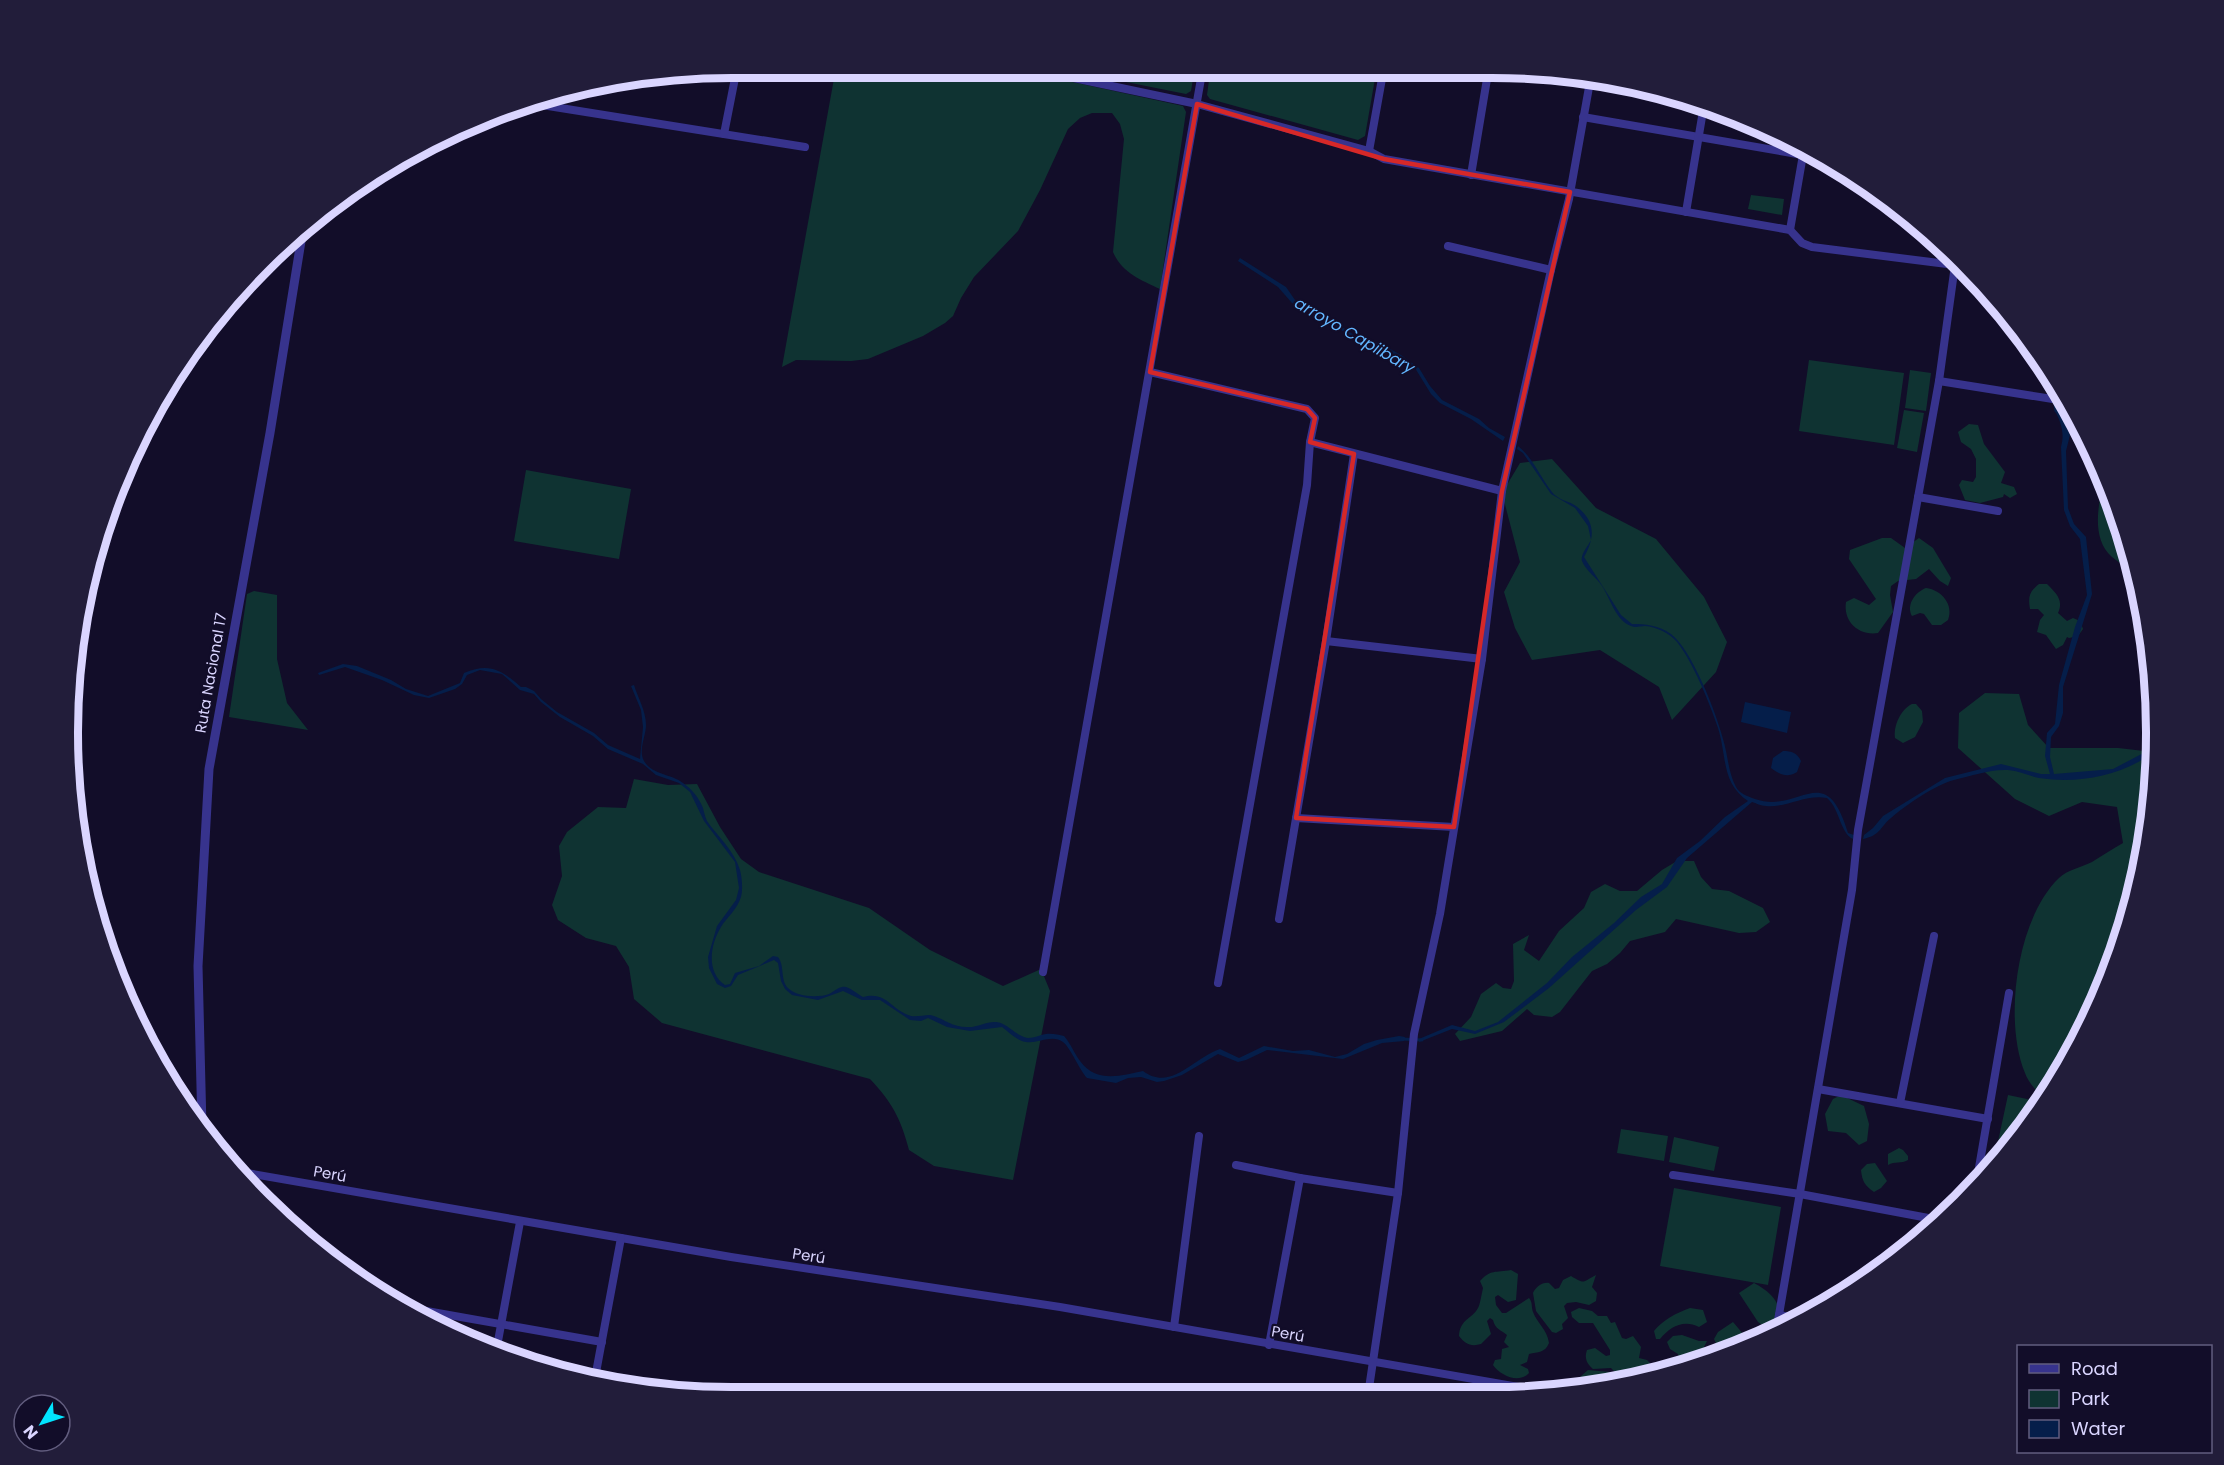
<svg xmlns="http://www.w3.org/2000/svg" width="2224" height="1465" font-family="Poppins,sans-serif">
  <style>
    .green { fill: #0f3332 }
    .water { fill: #051e4a }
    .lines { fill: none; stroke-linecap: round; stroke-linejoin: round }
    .stream { stroke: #051e4a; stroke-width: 3 }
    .minor { stroke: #37338d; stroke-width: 8 }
    .tertiary { stroke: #37338d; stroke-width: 9 }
    .marked { fill: none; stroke: #d62828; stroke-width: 4.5; stroke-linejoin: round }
    .labels { text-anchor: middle; stroke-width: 4.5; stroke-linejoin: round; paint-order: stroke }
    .street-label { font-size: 15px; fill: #dad5ff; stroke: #120d29 }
    .water-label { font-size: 16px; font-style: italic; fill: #63b6ff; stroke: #120d29 }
    .rim { fill: none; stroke: #dad5ff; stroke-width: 8 }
  </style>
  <rect width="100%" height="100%" fill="#120d29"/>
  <g class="green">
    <path d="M835 73H1031L1183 106 1186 112 1160 289C1141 280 1122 273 1113 252L1124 139 1120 124 1112 113H1092L1080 118 1068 129 1040 190 1018 231 974 277 961 298 953 316 945 323 923 336 868 359 851 361 796 360 782 367Z"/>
    <path d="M1081 73H1194L1191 91 1186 94Z"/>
    <path d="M1210 73H1376L1365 136 1358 140 1210 99 1207 95Z"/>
    <path d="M1751 195 1784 199 1782 215 1748 209Z"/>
    <path d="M1809 360 1904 373 1894 445 1799 431Z"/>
    <path d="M1910 370 1931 373 1926 411 1905 408Z"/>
    <path d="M1904 410 1924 413 1917 452 1897 448Z"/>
    <path d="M1969 424 1978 425 1984 444 2005 472 2001 483 2014 487 2017 494 2010 498 2004 494 2003 497 1980 503 1965 500 1959 485 1962 480 1973 482 1976 477V459L1971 449 1961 442 1958 432Z"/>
    <path d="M1552 459 1596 508 1656 539 1704 597 1727 642 1716 672 1672 720 1659 687 1600 650 1532 660 1515 628 1504 592 1520 562 1502 493 1520 463Z"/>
    <path d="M526 470 631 489 619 559 514 541Z"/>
    <path d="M2104 481 2134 560 2136 573C2128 568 2119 563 2112 557 2091 539 2098 504 2104 481Z"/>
    <path d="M1882 538H1891L1905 548 1919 538 1933 548 1951 578 1948 586 1940 581 1929 569 1916 579 1898 581 1891 586 1890 595 1893 612 1878 633C1858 636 1843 621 1846 602L1854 598 1869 605 1876 599 1849 559 1850 550Z"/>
    <path d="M2039 584H2047C2056 593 2064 600 2058 613L2067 621 2073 618 2080 621 2083 629 2078 636 2069 638 2067 637 2063 645 2056 649 2046 635 2037 632 2040 620 2044 615 2038 609H2030C2028 597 2029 592 2039 584Z"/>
    <path d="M1926 588C1942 590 1954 605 1948 620L1941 625H1932L1924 614 1920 613 1912 616C1906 605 1915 592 1926 588Z"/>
    <path d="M254 591 277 595V659L287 703 308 730 229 717 247 594Z"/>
    <path d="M1985 693 2019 694 2028 725 2049 748H2118L2153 752 2151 819 2121 946 2068 1065 2043 1099C2037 1091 2028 1082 2025 1073 2003 1020 2017 918 2059 878 2067 870 2082 867 2092 862 2102 856 2112 849 2123 843L2117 807 2082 802 2049 816 2015 799 1958 748 1959 713Z"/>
    <path d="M1912 704H1916L1922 711 1923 722 1915 737 1903 743 1895 738C1893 726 1901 709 1912 704Z"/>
    <path d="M634 779 668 785 697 784 720 827 741 859 759 872 869 908 930 950 1003 986 1041 969 1050 991 1013 1180 934 1166 909 1150C901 1119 892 1102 870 1079L662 1023 634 999 629 967 616 946 586 938 558 920 552 905 562 876 559 846 567 832 598 807 626 808Z"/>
    <path d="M1677 861H1694L1701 877 1712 889 1729 891 1763 908 1770 922 1756 932 1739 933 1676 919 1665 932 1630 941 1620 953 1607 964 1592 971 1560 1012 1552 1017 1534 1015 1527 1009 1502 1031 1460 1041 1455 1034 1471 1017 1481 994 1496 983 1503 988 1511 989 1514 981 1513 944 1529 935 1524 950 1539 961 1559 931 1584 908 1591 892 1605 884 1620 891H1637L1662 870Z"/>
    <path d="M1841 1095 1864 1106 1869 1124 1867 1141 1859 1145 1846 1133 1828 1131 1825 1114 1833 1099Z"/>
    <path d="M2008 1095 2041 1102 1992 1171 1976 1185 1978 1170 1994 1160Z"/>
    <path d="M1621 1129 1668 1136 1664 1161 1617 1153Z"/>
    <path d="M1674 1137 1719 1147 1714 1171 1669 1162Z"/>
    <path d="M1899 1148 1903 1150 1908 1156V1160C1901 1164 1895 1161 1888 1165V1154Z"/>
    <path d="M1875 1163 1887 1181 1881 1188 1874 1192C1865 1186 1862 1181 1861 1170L1867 1164Z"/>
    <path d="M1674 1188 1781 1207 1768 1285 1660 1266Z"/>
    <path d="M1511 1270 1518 1274 1516 1300 1508 1302 1498 1295 1495 1297 1496 1305 1502 1313H1506L1529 1298C1533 1303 1531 1306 1533 1312 1537 1323 1547 1329 1549 1343 1545 1353 1538 1352 1529 1354L1527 1362 1520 1365 1528 1369 1529 1373C1519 1384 1501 1376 1493 1365L1495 1360 1501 1359 1502 1349 1509 1347 1504 1342 1507 1335C1501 1330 1495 1329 1493 1320L1490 1318 1487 1321 1491 1334 1481 1344C1471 1347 1465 1344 1459 1336 1460 1319 1472 1319 1478 1308 1480 1305 1482 1292 1483 1288L1480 1281C1491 1269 1495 1273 1511 1270Z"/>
    <path d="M1596 1275 1592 1287 1597 1293 1596 1301 1589 1305 1576 1302 1567 1303 1564 1306 1568 1318 1562 1324 1563 1329 1556 1333 1552 1332 1536 1311 1533 1293C1536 1287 1542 1282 1549 1283L1555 1289 1559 1288 1563 1280 1571 1276C1586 1285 1582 1282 1596 1275Z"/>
    <path d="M1754 1283C1773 1293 1792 1312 1765 1327L1758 1322 1739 1293Z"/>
    <path d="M1579 1308 1592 1311 1598 1316H1607L1611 1323 1615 1322 1622 1338 1626 1339 1633 1336 1641 1347 1639 1358 1647 1360 1650 1363 1646 1378 1583 1388 1580 1377 1588 1370 1610 1372 1609 1376 1612 1379 1616 1378 1617 1374 1611 1368 1593 1369C1587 1364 1584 1358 1587 1350L1595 1348 1606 1356 1610 1355V1350L1593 1323H1579L1572 1317 1571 1312Z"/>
    <path d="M1690 1308 1703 1310 1707 1322 1699 1327C1683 1319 1670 1327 1660 1339H1656L1654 1331C1663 1320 1676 1313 1690 1308Z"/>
    <path d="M1733 1322 1744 1335 1753 1334 1757 1340 1728 1351 1719 1350 1714 1339 1718 1332Z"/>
    <path d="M1682 1335 1699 1341H1707L1703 1349V1360L1661 1375 1671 1362H1680L1678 1354 1670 1349 1667 1342 1673 1336Z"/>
  </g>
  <g class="water">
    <path d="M1240 258 1286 287 1295 300 1332 320 1357 337 1381 344 1401 355 1419 368 1430 386 1442 400 1479 419 1489 428 1505 437 1503 441 1471 419 1440 403 1431 394 1415 368 1399 357 1382 349 1358 341 1338 328 1292 303 1278 287 1238 261Z"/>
    <path d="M2054 409H2058L2070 435 2066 451 2068 508 2074 524 2086 537 2092 594 2063 687V713L2059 726 2051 737 2050 757 2054 774 2113 769 2153 748V753C2120 776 2079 784 2039 778 2029 776 2019 771 2008 770 1991 769 1970 776 1954 780 1935 785 1906 805 1891 818 1879 828 1881 835 1863 839L1864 835 1873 828 1883 816 1945 778 2001 764 2041 774H2050L2045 756 2047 733 2055 724 2059 685 2075 627 2087 595 2080 539 2070 526 2064 510 2061 447C2065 433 2061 422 2054 409Z"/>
    <path d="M1518 446C1533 458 1540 477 1552 492 1558 500 1569 501 1576 506 1596 521 1595 538 1584 557L1621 615 1632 624C1645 624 1659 625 1671 634 1692 650 1716 712 1723 739 1728 755 1728 772 1736 787 1740 794 1747 796 1755 799 1800 815 1825 757 1848 833L1854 835 1853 839C1840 833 1840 809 1827 798 1805 794 1787 808 1766 806 1761 806 1756 803 1752 802L1687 858 1667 887 1636 910 1549 988 1504 1022 1475 1034 1452 1029 1419 1042V1039L1452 1025 1475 1031 1498 1022 1547 983 1572 957 1614 923 1641 897 1662 884 1677 858 1700 841 1725 817 1748 801C1721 783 1727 756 1718 728 1710 704 1693 662 1677 642 1669 633 1657 627 1645 626 1641 626 1635 628 1631 626 1616 621 1610 598 1602 586 1597 578 1585 570 1582 561 1580 555 1588 546 1591 540L1588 526 1575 508 1551 494 1523 453 1517 449Z"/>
    <path d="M343 664 357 666 391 680 406 689 428 696 460 683 464 673C490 662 501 670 521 687H526L534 691 541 699 557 712 594 733 608 745 640 759 643 727 641 710 631 686 634 685C638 698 646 711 646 725 646 736 638 750 644 761 652 775 672 774 683 783 692 789 699 798 703 808 704 812 705 817 707 821 718 837 734 850 740 870 742 877 743 890 741 897 737 910 727 917 721 927 710 945 706 972 725 985L730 984 735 973 759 966 773 956 778 957C785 966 780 980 788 988 797 997 818 998 829 994 833 992 837 988 842 987 848 985 857 994 863 997 888 991 890 1010 911 1016 918 1017 923 1015 930 1015 942 1017 952 1028 969 1027 978 1027 988 1021 996 1022 1008 1023 1015 1036 1028 1038 1035 1038 1039 1035 1046 1034 1052 1033 1059 1035 1064 1036 1071 1044 1074 1053 1080 1061 1096 1083 1120 1076 1143 1071 1171 1092 1193 1058 1220 1049L1239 1058 1264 1046 1293 1051 1309 1050 1335 1057 1347 1054 1364 1044 1377 1040 1399 1036 1405 1037 1404 1041 1382 1043 1343 1059 1267 1050 1246 1060 1238 1062 1218 1054 1182 1075 1164 1081 1157 1082 1141 1077 1128 1078 1116 1083 1087 1078C1079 1069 1070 1047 1063 1042 1052 1034 1038 1044 1026 1042 1016 1040 1010 1033 1002 1027L970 1031 947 1027 928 1018 921 1021 910 1020 880 1000H862L843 991 818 1000 792 995 785 989 781 981 778 963 774 960 738 975 731 986 725 988 717 984 709 968 708 957 717 926 736 900 739 888 735 862 704 821 690 792 679 783 656 775 643 764 608 749 593 736 560 717 541 702 534 694 520 690 502 674 480 670 467 675 462 684 455 689 429 698 414 695 382 680 345 667 319 675 318 673Z"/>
    <path d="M1745 702 1791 712 1787 733 1741 722Z"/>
    <path d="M1783 751C1792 751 1797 753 1801 761L1797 772C1787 778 1781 775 1771 768L1773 758Z"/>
  </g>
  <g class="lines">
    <g class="stream">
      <path d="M2053 388 2056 411"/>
      <path d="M1402 1039 1422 1040"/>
    </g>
    <g class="minor">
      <path d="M1050 73 1197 104 1369 151 1384 159 1790 230 1802 243 1812 247 1955 265 1939 381 1858 830 1852 890 1776 1332"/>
      <path d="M523 102 805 147"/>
      <path d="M1583 117 1803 155"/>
      <path d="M724 134 736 73"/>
      <path d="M1369 151 1383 73"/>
      <path d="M1471 175 1488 73"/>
      <path d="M1686 212 1704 105"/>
      <path d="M1790 230 1804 149"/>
      <path d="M1448 246 1551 270"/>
      <path d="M1150 372 1307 409 1315 418 1310 442 1307 485 1218 983"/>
      <path d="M1939 381 2065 401"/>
      <path d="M1310 442 1502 491"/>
      <path d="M1918 497 1998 511"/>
      <path d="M1326 641 1482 659"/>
      <path d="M1296 818 1454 827"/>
      <path d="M1279 919 1326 641 1354 454"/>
      <path d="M1043 972 1202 73"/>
      <path d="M1818 1089 1988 1119"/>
      <path d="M1900 1103 1934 936"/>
      <path d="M1236 1165 1300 1178"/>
      <path d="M241 1172 731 1257 1060 1307 1553 1393"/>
      <path d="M1673 1175 1800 1194 1939 1220"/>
      <path d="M1976 1185 2009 993"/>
      <path d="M404 1307 602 1342"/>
      <path d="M1779 1315 1801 1319"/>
      <path d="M1174 1327 1199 1136"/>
      <path d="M1269 1345 1300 1178 1398 1193"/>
      <path d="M496 1352 520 1222"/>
      <path d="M595 1378 621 1238"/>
      <path d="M1368 1395 1398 1193 1414 1034 1440 914 1482 659 1502 491 1551 270 1569 199 1591 76"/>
    </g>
    <path class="tertiary" d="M202 1127 198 966 209 769 270 433 303 229"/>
  </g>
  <path class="marked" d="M1197 104 1384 159 1570 192 1502 491 1454 827 1296 818 1354 454 1310 442 1315 418 1307 409 1150 372Z"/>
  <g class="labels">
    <g class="street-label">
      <text transform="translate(211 673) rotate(-80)" y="5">Ruta Nacional 17</text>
      <text transform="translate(330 1174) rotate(10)" y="5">Perú</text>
      <text transform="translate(809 1256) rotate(9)" y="5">Perú</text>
      <text transform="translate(1288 1334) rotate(10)" y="5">Perú</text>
    </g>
    <g class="water-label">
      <text transform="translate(1355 335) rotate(30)" y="6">arroyo Capiibary</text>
    </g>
  </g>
  <path d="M0 0H2224V1465H0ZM732 78H1492A654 654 0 0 1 2146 732V733A654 654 0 0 1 1492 1387H732A654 654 0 0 1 78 733V732A654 654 0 0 1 732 78Z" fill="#221d3a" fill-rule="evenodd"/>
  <path class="rim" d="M732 78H1492A654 654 0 0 1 2146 732V733A654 654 0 0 1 1492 1387H732A654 654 0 0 1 78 733V732A654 654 0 0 1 732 78Z"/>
  <rect x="2017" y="1345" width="195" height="108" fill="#120d29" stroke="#625d7f" stroke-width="1.5"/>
  <rect x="2029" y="1364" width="30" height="9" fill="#37338d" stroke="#625d7f" stroke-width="1.5"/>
  <text x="2071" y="1375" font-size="18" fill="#dad5ff">Road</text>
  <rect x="2029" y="1390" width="30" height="18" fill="#0f3332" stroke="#625d7f" stroke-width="1.5"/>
  <text x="2071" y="1405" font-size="18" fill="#dad5ff">Park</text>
  <rect x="2029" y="1420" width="30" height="18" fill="#051e4a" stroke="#625d7f" stroke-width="1.5"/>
  <text x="2071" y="1435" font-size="18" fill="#dad5ff">Water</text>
  <g transform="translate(42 1423) rotate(231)"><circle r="28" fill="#120d29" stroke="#625d7f" stroke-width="1.5"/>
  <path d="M0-4.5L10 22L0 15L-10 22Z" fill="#01e4ff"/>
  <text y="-9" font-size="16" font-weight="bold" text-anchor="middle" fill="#dad5ff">N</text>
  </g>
</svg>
